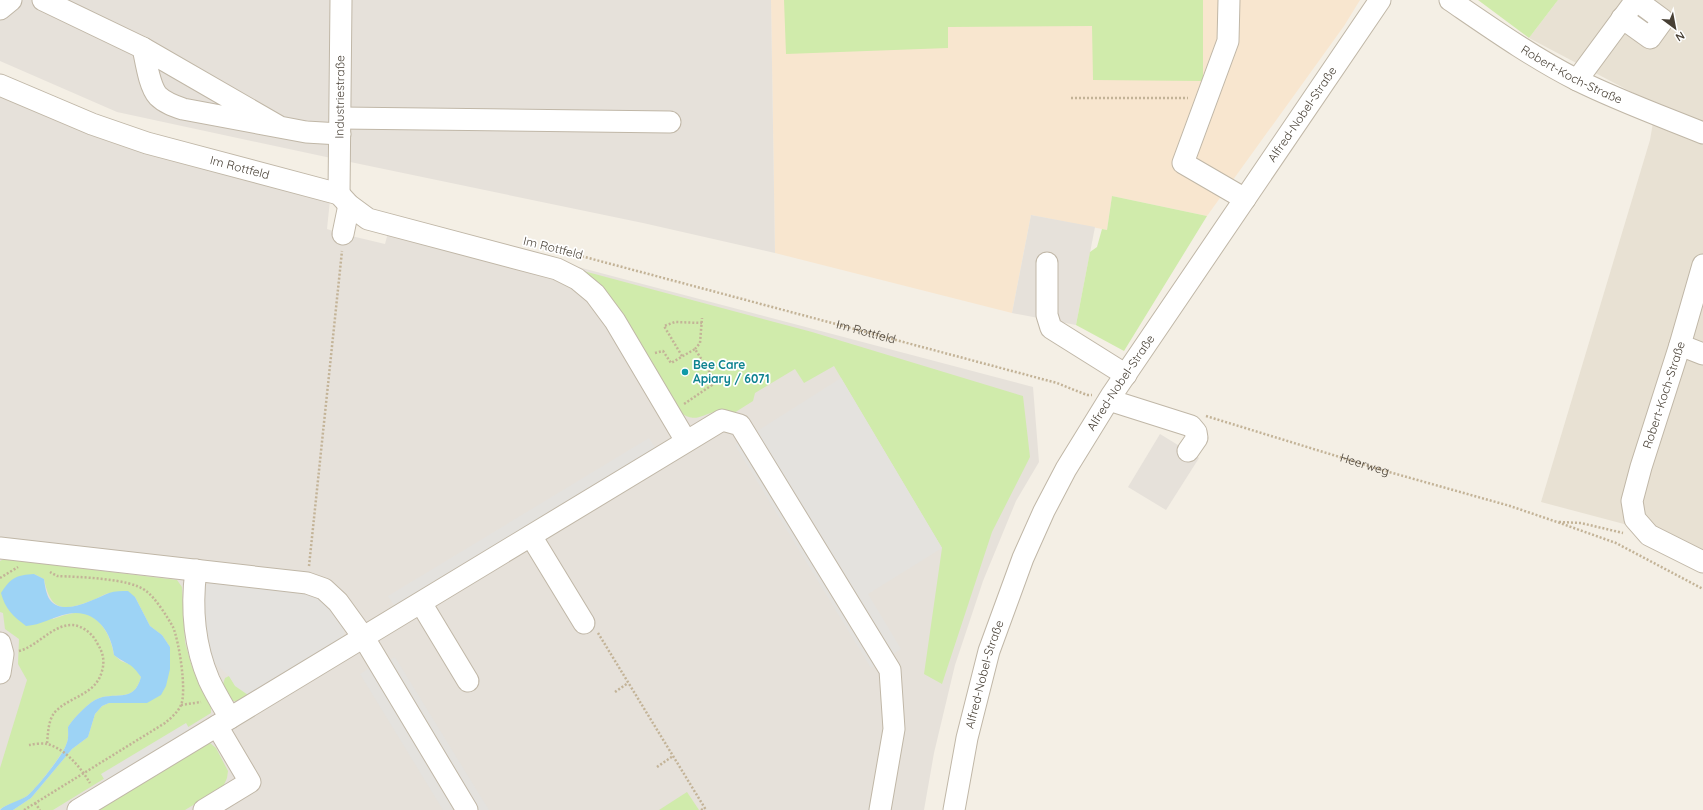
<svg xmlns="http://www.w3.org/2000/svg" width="1703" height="810" font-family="Quicksand,sans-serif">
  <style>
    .residential { fill: #e8e1d3 }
    .commercial { fill: #f8e6cf }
    .industrial { fill: #e6e1da }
    .green { fill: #d0ebab }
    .parking { fill: #e4e2de }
    .water { fill: #9dd3f5 }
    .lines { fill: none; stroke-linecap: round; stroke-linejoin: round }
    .minor-casing { stroke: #c0b7a7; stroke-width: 23 }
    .path { stroke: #c3b397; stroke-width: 2.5; stroke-dasharray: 2 2; stroke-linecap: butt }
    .minor { stroke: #fff; stroke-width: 21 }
    .culture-dot { fill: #0f9aa8; stroke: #fff; stroke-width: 1.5 }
    .labels { text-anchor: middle; stroke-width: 3.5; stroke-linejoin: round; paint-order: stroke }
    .street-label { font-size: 12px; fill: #473f34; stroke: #fff }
    .culture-label { font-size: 12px; font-weight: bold; fill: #0d838f; stroke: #fff; text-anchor: start }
  </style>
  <rect width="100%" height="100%" fill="#f4efe5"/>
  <path class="residential" d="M1558 0H1703V554L1624 524 1541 502 1650 140 1656 105 1529 38Z"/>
  <path class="commercial" d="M771 0H1360L1344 26 1207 216 1112 196 1107 230 1031 215 1012 313 775 253Z"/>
  <g class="industrial">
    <path d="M0 0H771L775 253 643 223 331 158 117 112 0 61Z"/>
    <path d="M0 94 330 200 327 229 343 234 385 244 392 218 1033 387 1039 462 1016 501 983 581 955 665 934 753 924 810H0Z"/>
    <path d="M1031 215 1095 227 1076 325 1012 313Z"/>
    <path d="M1160 434 1199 458 1166 510 1128 487Z"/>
  </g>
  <g class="green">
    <path d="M784 0H1203V81L1093 80 1092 26 948 27V48L786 54Z"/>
    <path d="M1478 0H1558L1529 38Z"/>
    <path d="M1112 196 1207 216 1124 351 1076 325 1090 252 1097 247 1102 229 1107 230Z"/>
    <path d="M576 269 812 332 1023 396 1030 457 992 532 942 684 924 674 942 548 834 366 804 383 795 369 755 393 753 401 734 413C727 411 721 411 715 412 700 415 696 423 681 413Z"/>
    <path d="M4 559 177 580 182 587 185 642 192 667 211 707V713L53 810H13L31 798 72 749 88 737 95 714 102 706 109 703H122L170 669V647L162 635 150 626 135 597C128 595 118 591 111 593 105 593 99 598 93 600 64 611 51 613 44 579L34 574 53 619C62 616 75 611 84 613 103 619 111 638 114 655L121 661 134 666 141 677C134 705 113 690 95 700 86 705 73 719 68 727 68 733 69 739 66 745 63 754 36 789 28 795 20 802 9 803 0 809V768L27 680 18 664 19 639 5 629 3 613 0 612V561Z"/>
    <path d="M344 634 251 697 240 702 227 700 222 687 225 678 229 676 235 685Z"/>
    <path d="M204 742 210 743 216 748 228 771 227 778 223 787 185 810H90Z"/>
    <path d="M687 792 699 810H659Z"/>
  </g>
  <g class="parking">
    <path d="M841 378 942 548 868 594 901 649 871 668 735 445Z"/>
    <path d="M649 438 656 449 395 607 388 596Z"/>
    <path d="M215 581 306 590 326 599 344 625V634L341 641 251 697 235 686 229 676 210 659 199 594 206 585Z"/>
    <path d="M395 657 489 810H443L360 674 371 667 373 670Z"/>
    <path d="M186 723 192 733 107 784 101 774Z"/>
  </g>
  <path class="water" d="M34 574 44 579C45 586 46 594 50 600 63 617 94 599 109 593 115 591 122 591 128 591L135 597 150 626 162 635 170 647V669L166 686 161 695 147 703H109L102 706 95 714 88 737 72 749 31 798 13 810H0C3 805 20 801 27 796 35 790 63 755 66 745 69 739 68 733 68 727 73 719 86 705 95 700 113 690 134 705 141 677 131 662 127 665 114 655 111 631 95 608 67 614 53 617 41 625 26 626 13 616 5 609 1 593 11 577 17 575 34 574Z"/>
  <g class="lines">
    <defs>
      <g id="minor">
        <path d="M43 0 143 48"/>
        <path d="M1229 0 1228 41 1183 163 1245 199"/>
        <path id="s3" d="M1450 0C1491 28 1532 57 1577 80 1617 100 1661 116 1703 133"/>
        <path d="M0 9 11 0"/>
        <path d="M1622 18 1650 38 1663 20 1636 0"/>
        <path d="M1577 80 1636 0"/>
        <path id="s4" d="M0 85 92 124 147 143 339 194"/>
        <path d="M341 118 670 122"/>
        <path d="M280 127 143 48C146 61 149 86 158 96 165 103 174 106 183 109L306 132 340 134"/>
        <path d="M339 194 349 205 368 219 557 269 577 279 595 294 615 321 686 441"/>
        <path id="s5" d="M339 194 341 0"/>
        <path d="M343 234 349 205"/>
        <path d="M1047 263V315L1051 328 1126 375"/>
        <path d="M1703 265 1680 345 1641 467 1632 501 1635 519 1649 535 1703 562"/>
        <path d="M1680 345 1703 354"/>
        <path d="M1109 400 1191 426 1196 432 1197 438 1188 451"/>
        <path d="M531 536 584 623"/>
        <path d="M0 548 307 583 324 589 338 602 364 638 467 810"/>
        <path d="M196 570C191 608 194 645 209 680 215 693 223 706 230 718"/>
        <path d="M421 603 468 681"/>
        <path d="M0 643 3 654 0 673"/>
        <path d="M78 810 722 420 740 425 890 670 894 729 880 810"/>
        <path d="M204 810 250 782 217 726"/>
        <path id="s6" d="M954 810 967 738 989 651 1023 558 1044 511 1066 469 1111 396 1380 0"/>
      </g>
    </defs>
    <use href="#minor" class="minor-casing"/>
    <g class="path">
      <path d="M1071 98H1188"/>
      <path id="s1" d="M551 248 1057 383 1087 395H1092"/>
      <path d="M695 349 700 343 702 318"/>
      <path d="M655 353 663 351 671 363 695 349 714 379 712 385 684 404"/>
      <path d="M682 356 664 326 675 322 702 323"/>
      <path id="s2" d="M1206 416 1382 470 1510 506 1557 522 1616 543 1703 589"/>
      <path d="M1559 522 1581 523 1623 533"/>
      <path d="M309 566 342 251"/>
      <path d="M0 578 18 567"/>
      <path d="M598 633 706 810"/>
      <path d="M19 651C38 646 53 624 73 625 83 626 93 634 97 643 103 652 105 661 102 671 96 695 70 696 55 712 48 720 48 734 47 744"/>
      <path d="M615 692 628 683"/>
      <path d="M181 705 201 702"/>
      <path d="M29 745C34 744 42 743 47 744 66 749 81 768 90 783"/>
      <path d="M657 767 673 756"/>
      <path d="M35 803 40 810"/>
      <path d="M24 810 165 723C171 718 178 712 181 705 187 691 179 641 173 627 168 618 155 597 146 591 130 578 78 577 57 576L50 572"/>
      <path d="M701 810 705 808"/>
    </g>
    <use href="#minor" class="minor"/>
  </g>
  <circle class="culture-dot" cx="685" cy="372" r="4"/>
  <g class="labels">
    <g class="street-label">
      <text dy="4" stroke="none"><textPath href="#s3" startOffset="143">Robert-Koch-Straße</textPath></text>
      <text dy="4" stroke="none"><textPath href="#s5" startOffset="97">Industriestraße</textPath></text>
      <text dy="4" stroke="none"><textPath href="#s6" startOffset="787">Alfred-Nobel-Straße</textPath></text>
      <text dy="4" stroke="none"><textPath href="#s4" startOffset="254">Im Rottfeld</textPath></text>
      <text transform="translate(553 248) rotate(14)" y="4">Im Rottfeld</text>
      <text dy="4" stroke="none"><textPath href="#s1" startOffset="326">Im Rottfeld</textPath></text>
      <text dy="4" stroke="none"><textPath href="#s6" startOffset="463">Alfred-Nobel-Straße</textPath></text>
      <text transform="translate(1664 395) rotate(-72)" y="4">Robert-Koch-Straße</text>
      <text dy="4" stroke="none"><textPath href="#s2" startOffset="166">Heerweg</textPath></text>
      <text dy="4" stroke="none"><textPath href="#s6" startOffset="139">Alfred-Nobel-Straße</textPath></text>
    </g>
    <g class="culture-label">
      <text x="693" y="369">Bee Care<tspan x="693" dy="14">Apiary / 6071</tspan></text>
    </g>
  </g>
  <g transform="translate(1675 28) rotate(148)" stroke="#ffffff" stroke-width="3" paint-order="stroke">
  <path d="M0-3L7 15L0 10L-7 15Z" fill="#473f34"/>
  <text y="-6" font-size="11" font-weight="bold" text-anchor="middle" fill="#473f34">N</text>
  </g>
</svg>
